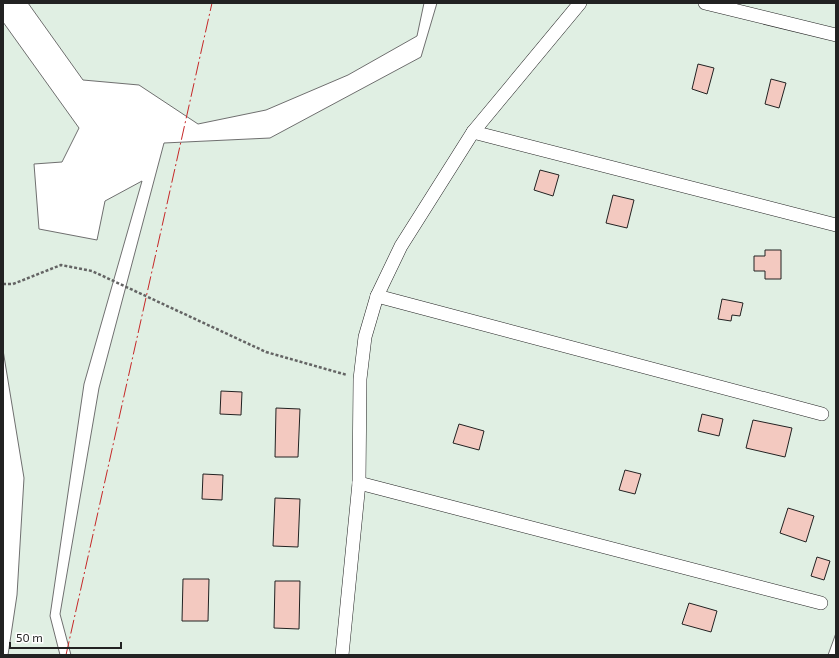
<svg xmlns="http://www.w3.org/2000/svg" width="839" height="658" font-family="'Exo 2',sans-serif">
  <style>
    .green { fill: #e0efe3; stroke: #6f6f6f }
    .building { fill: #f3c9c0; stroke: #222 }
    .lines { fill: none; stroke-linecap: round; stroke-linejoin: round }
    .minor-casing { stroke: #222; stroke-width: 14 }
    .path { stroke: #646464; stroke-width: 2.5; stroke-dasharray: 3 2; stroke-linecap: butt }
    .minor { stroke: #fff; stroke-width: 13 }
    .power { stroke: #c62828; stroke-width: 1; stroke-dasharray: 14 3 2 3; stroke-linecap: butt }
  </style>
  <rect width="100%" height="100%" fill="#fff"/>
  <g class="green">
    <path d="M28 3H424L417 36 348 75 266 110 198 124 139 85 83 80Z"/>
    <path d="M437 3H836V633L828 655H71L60 614 99 388 164 143 270 138 421 57Z"/>
    <path d="M3 22 79 128 62 162 34 164 39 229 97 240 105 201 142 181 84 384 50 616 60 655H8L17 595 24 478 3 350Z"/>
  </g>
  <g class="building">
    <path d="M698 64 714 68 707 94 692 89Z"/>
    <path d="M771 79 786 83 779 108 765 104Z"/>
    <path d="M540 170 559 175 553 196 534 190Z"/>
    <path d="M613 195 634 200 627 228 606 223Z"/>
    <path d="M765 250H781V279H765V271H754V256H765Z"/>
    <path d="M722 299 743 303 740 316 732 315 731 321 718 319Z"/>
    <path d="M221 391 242 392 241 415 220 414Z"/>
    <path d="M276 408 300 409 298 457H275Z"/>
    <path d="M702 414 723 419 719 436 698 431Z"/>
    <path d="M753 420 792 428 785 457 746 448Z"/>
    <path d="M459 424 484 431 479 450 453 443Z"/>
    <path d="M625 470 641 474 635 494 619 490Z"/>
    <path d="M203 474 223 475 222 500 202 499Z"/>
    <path d="M275 498 300 499 298 547 273 546Z"/>
    <path d="M788 508 814 516 806 542 780 533Z"/>
    <path d="M817 557 830 561 824 580 811 576Z"/>
    <path d="M183 579H209L208 621H182Z"/>
    <path d="M275 581H300L299 629 274 628Z"/>
    <path d="M689 603 717 611 711 632 682 624Z"/>
  </g>
  <g class="lines">
    <defs>
      <g id="minor">
        <path d="M705 3 836 35"/>
        <path d="M473 132 836 225"/>
        <path d="M377 296 822 414"/>
        <path d="M359 483 821 603"/>
        <path d="M342 655 359 483 360 379 365 337 377 296 401 246 473 132 580 3"/>
      </g>
    </defs>
    <use href="#minor" class="minor-casing"/>
    <path class="path" d="M3 284H13L61 265 92 271 266 352 347 375"/>
    <use href="#minor" class="minor"/>
    <path class="power" d="M66 655 212 3"/>
  </g>
  <rect width="839" height="658" fill="none" stroke="#222222" stroke-width="8"/>
  <path d="M10 642v6h111v-6" fill="none" stroke="#222222" stroke-width="2"/>
  <text x="16" y="642" font-size="12" fill="#222222" stroke="#ffffff" stroke-width="3" paint-order="stroke">50 m</text>
</svg>
